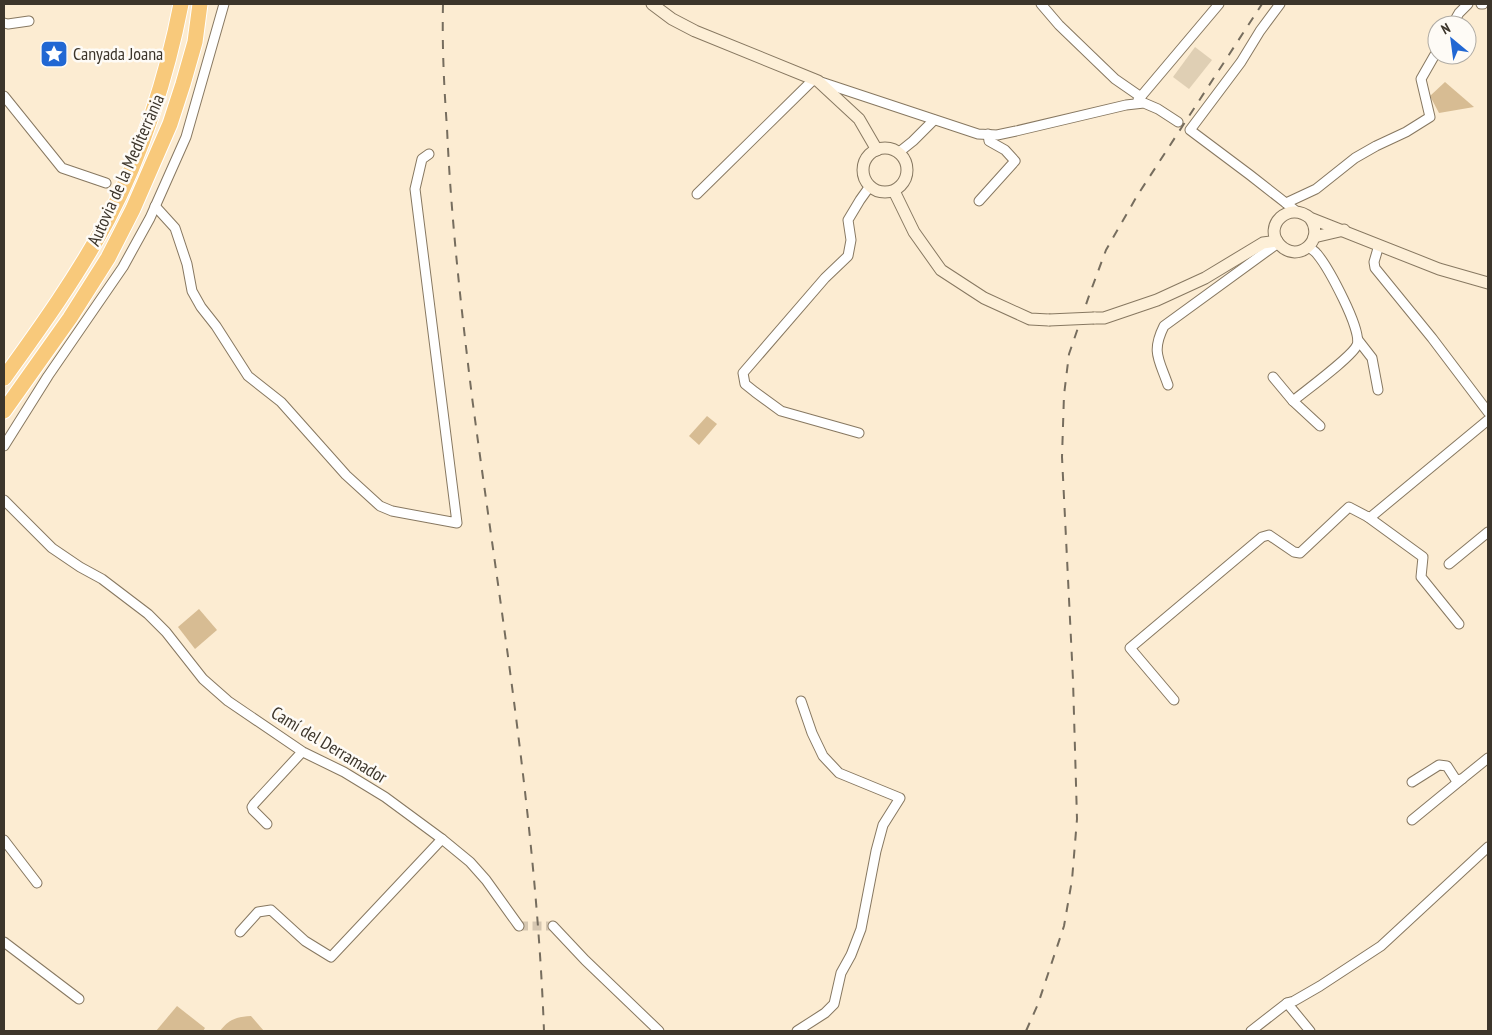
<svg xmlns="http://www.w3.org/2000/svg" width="1492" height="1035" font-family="'PT Sans Narrow',sans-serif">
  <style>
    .green { fill: #dfcfb4 }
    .water { fill: #d7bc93 }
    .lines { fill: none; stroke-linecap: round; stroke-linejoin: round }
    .street-tunnel { stroke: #d6c7b1; stroke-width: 9; stroke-dasharray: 9 4.5; stroke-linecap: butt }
    .street-casing { stroke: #877861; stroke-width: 11 }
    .secondary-casing { stroke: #877861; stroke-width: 13 }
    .highway-casing { stroke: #fff; stroke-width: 17 }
    .street { stroke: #fff; stroke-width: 9 }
    .secondary { stroke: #fdefd7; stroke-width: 11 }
    .highway { stroke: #f8c97b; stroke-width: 15 }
    .rail { stroke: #766d5e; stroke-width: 2; stroke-dasharray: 9 9; stroke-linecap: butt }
    .secondary-bridge-casing { stroke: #877861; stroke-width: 13; stroke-linecap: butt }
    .secondary-bridge { stroke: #fdefd7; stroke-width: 11 }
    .labels { text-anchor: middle; stroke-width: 5; stroke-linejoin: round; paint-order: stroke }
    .poi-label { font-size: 18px; fill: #3c352b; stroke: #fefbf6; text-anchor: start }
    .street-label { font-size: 18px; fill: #3c352b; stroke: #fefbf6 }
  </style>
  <rect width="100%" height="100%" fill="#fcecd2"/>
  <path class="green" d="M1195 47 1212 60 1189 89 1173 77Z"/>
  <g class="water">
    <path d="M1445 82 1474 107 1439 113 1430 96Z"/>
    <path d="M707 416 717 424 699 445 689 436Z"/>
    <path d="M199 609 217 630 195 649 178 627Z"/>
    <path d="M177 1006 205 1028 203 1031H156Z"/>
    <path d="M251 1016 264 1031H220C229 1019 236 1017 251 1016Z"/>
  </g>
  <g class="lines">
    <path class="street-tunnel" d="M519 926H553"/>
    <defs>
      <g id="street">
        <path d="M1041 4 1059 25 1115 79 1141 97"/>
        <path d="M1280 4 1260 31 1241 62 1190 130 1250 175 1296 211"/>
        <path d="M1481 4H1483"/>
        <path d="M4 23 8 24 29 21"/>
        <path d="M1452 25 1459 13 1468 4"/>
        <path d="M821 82 978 134 997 135 1016 131 1126 105 1144 103 1158 109 1178 122"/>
        <path d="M4 96 62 168 106 183"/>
        <path d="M1138 100 1219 4"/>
        <path d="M898 153 913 141 934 120"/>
        <path d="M697 194 814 79"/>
        <path d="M979 201 1015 161 1005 150 989 141 988 134"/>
        <path d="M1286 203 1316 189 1355 158 1376 146 1406 132 1430 117 1421 79 1437 51"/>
        <path d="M155 206 175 228 187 264 192 291 201 307 216 326 248 376 281 402 346 475 380 506 392 511 457 523 415 189 422 159 429 154"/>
        <path d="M1379 245 1374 262 1375 268 1432 338 1488 412"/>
        <path d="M1309 247C1311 249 1315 251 1317 254 1328 267 1363 331 1357 345 1353 356 1305 391 1293 401L1320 426"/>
        <path d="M1358 340 1372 358 1378 390"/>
        <path d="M1273 377 1293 401"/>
        <path d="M1168 385C1159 359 1151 352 1164 326L1278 243"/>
        <path d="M859 433 781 411 755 392 745 384 743 373 825 278 848 256 851 240 848 220 860 200 870 186"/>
        <path d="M4 446 48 376 123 267 150 218 186 137 224 4"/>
        <path d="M4 500 52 548 80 567 102 579 148 614 166 632 203 679 228 701 303 752 344 772 385 797 442 839 470 862 486 880 519 926"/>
        <path d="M1368 517 1423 557 1421 577 1459 624"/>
        <path d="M1449 564 1488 532"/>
        <path d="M1174 700 1130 648 1262 537 1269 535 1294 552 1300 553 1349 507 1368 517 1372 516 1488 420"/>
        <path d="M1412 782 1439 765 1447 766 1456 780 1462 779 1488 758"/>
        <path d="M1412 820 1462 779"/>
        <path d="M267 824 253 810 252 807 254 804 302 752"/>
        <path d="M4 840 37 883"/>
        <path d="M553 926 585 960 659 1031"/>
        <path d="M240 932 258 912 271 910 305 941 331 957 442 839"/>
        <path d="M4 942 79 999"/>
        <path d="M1287 1003 1310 1031"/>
        <path d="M797 1031 825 1013 834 1004 841 973 851 955 861 929 876 851 883 825 900 798 839 773 823 756 812 733 801 701"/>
        <path d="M1251 1031 1287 1003 1294 1001 1320 986 1381 946 1488 847"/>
      </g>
      <g id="secondary">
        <path d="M652 4 672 19 695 31 818 81 859 119 877 150"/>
        <circle cx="885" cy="170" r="22"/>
        <path d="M894 191 914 232 941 270 984 298 1030 319 1049 320"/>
        <path d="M1310 218C1326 240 1298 264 1280 245 1262 226 1289 200 1310 218L1439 269 1488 283"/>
        <path d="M1314 237 1344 230"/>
        <path d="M1094 318H1104L1157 300 1205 278 1263 243 1277 241"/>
      </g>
      <g id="highway">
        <path d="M4 378C41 327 78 275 108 219 142 154 167 76 181 4"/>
        <path d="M4 411 70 318 108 258 133 209 170 124 183 84 195 42 200 4"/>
      </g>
    </defs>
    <use href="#street" class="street-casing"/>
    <use href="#secondary" class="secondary-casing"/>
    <use href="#highway" class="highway-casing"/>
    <use href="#street" class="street"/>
    <use href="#secondary" class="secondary"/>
    <use href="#highway" class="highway"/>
    <g class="rail">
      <path d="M443 4C442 45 444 87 447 128 451 218 461 307 472 397 500 608 536 818 544 1031"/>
      <path d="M1026 1031 1038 1004 1064 926 1072 880 1077 819 1073 680 1062 457 1064 395 1069 354 1090 293 1106 250 1137 196 1262 4"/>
    </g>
    <defs>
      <path id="secondary-bridge" d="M1049 320 1094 318"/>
    </defs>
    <use href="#secondary-bridge" class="secondary-bridge-casing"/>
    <use href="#secondary-bridge" class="secondary-bridge"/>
  </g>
  <defs>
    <symbol id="sight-square" viewBox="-11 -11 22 22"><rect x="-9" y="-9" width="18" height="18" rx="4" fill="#2167d3" stroke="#fefbf6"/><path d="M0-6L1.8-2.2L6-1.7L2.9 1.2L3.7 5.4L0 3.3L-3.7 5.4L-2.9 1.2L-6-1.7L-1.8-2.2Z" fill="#fff"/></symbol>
  </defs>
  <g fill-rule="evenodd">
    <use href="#sight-square" x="38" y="38" width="32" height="32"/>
  </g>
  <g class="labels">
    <g class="poi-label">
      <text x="73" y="60">Canyada Joana</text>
    </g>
    <g class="street-label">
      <text transform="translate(126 170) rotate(-66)" y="6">Autovia de la Mediterrània</text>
      <text transform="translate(329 745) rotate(31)" y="6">Camí del Derramador</text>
    </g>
  </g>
  <rect width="1492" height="1035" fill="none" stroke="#3c352b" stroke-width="10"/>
  <g transform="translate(1452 40) rotate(331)"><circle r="24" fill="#fefbf6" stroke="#b0aca5"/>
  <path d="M0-4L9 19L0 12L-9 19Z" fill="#2167d3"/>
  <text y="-8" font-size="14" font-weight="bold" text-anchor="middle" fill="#3c352b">N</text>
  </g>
</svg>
